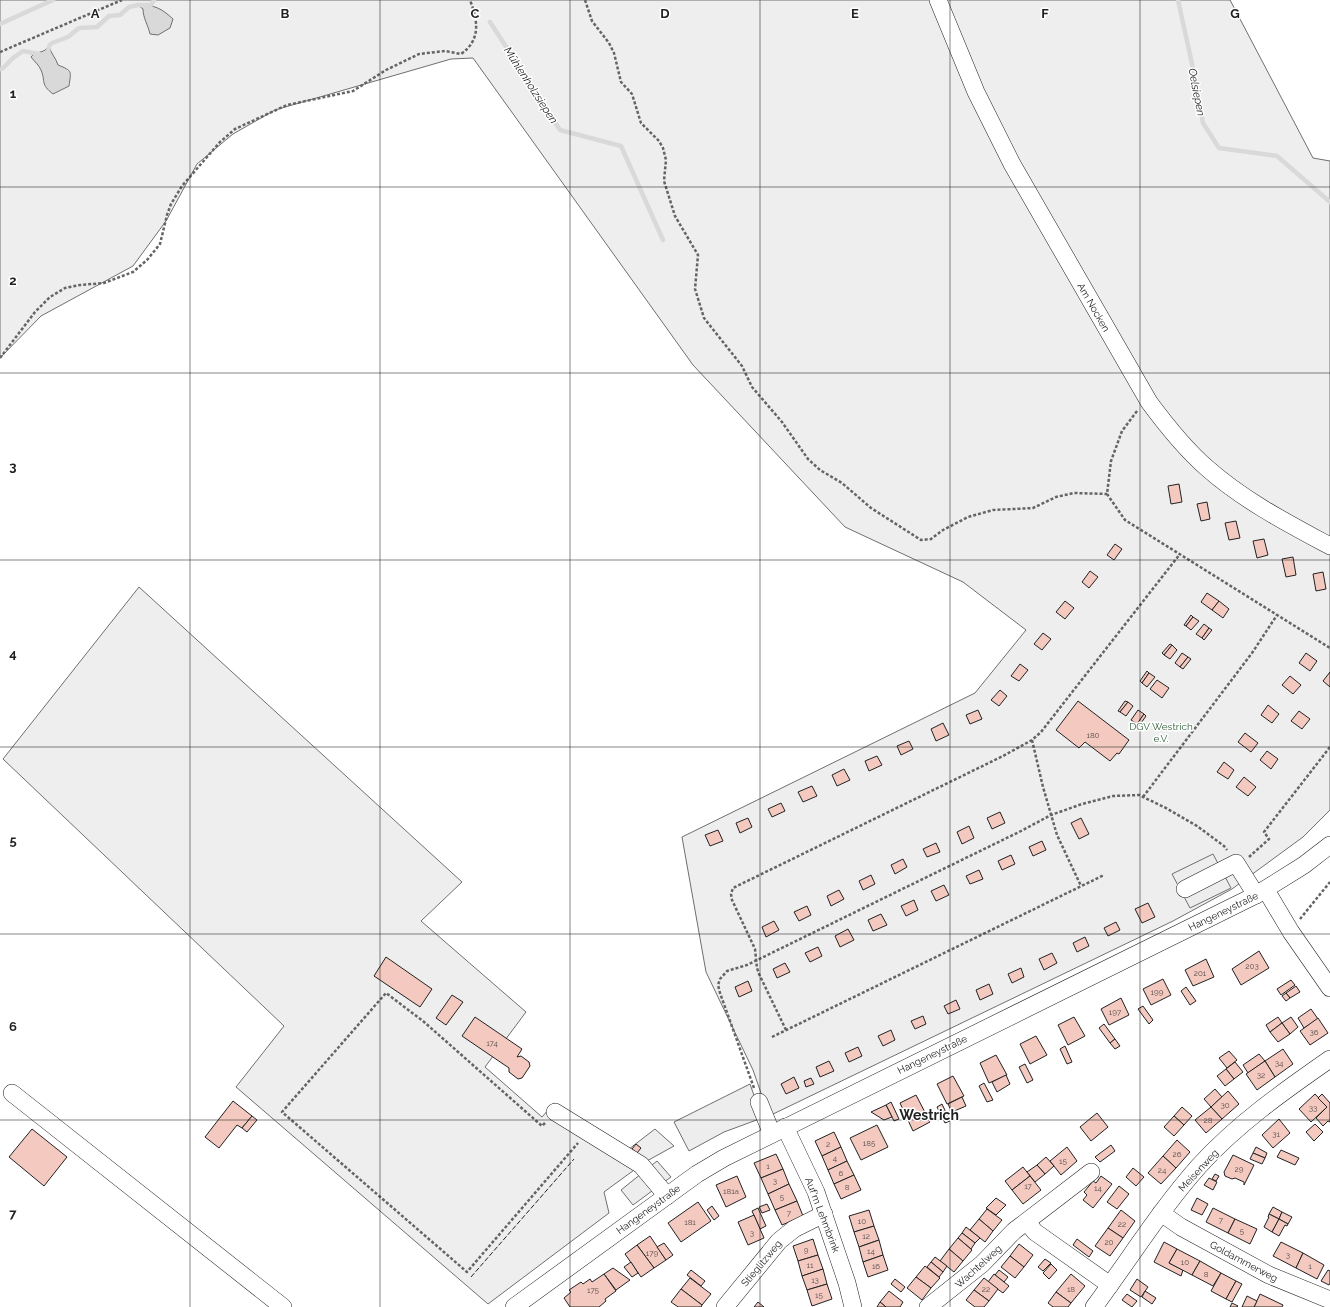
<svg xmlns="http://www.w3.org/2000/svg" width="1330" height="1307" font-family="Raleway,sans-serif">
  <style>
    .green { fill: #eee; stroke: #6f6f6f }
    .parking { fill: #ededed; stroke: #6f6f6f }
    .water { fill: #d9d9d9; stroke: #6f6f6f }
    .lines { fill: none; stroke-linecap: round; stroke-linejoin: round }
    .stream { stroke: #d9d9d9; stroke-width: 4.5 }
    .building { fill: #f3c9c0; stroke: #222 }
    .minor-casing { stroke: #222; stroke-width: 18 }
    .path { stroke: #646464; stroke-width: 2.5; stroke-dasharray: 3 2; stroke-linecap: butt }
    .minor { stroke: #fff; stroke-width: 17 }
    .fence { stroke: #222; stroke-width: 1; stroke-dasharray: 5 2; stroke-linecap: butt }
    .grid { fill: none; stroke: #222; stroke-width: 1; stroke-opacity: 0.55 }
    .labels { text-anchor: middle; stroke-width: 3; stroke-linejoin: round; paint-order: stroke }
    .number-label { font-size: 8px; fill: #564c4a }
    .street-label { font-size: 10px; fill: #222; stroke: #fff }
    .park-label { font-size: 10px; fill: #2f5e38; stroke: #fff }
    .water-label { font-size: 11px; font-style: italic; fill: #222; stroke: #fff }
    .district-label { font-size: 14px; font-weight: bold; fill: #222; stroke: #fff }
    .grid-label { font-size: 13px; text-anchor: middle; font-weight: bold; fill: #222; stroke: #fff; stroke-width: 3; stroke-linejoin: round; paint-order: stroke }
  </style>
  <rect width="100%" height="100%" fill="#fff"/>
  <g class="green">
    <path d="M0 0H1230L1313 158 1330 161V810L1303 837 1232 889 1173 921 769 1116 753 1070 706 972 682 837 975 693 1026 630 963 582 845 527 693 365 473 58 451 59 275 110 233 134 197 164 166 221 133 266 41 316 0 358Z"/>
    <path d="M139 587 462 882 421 921 526 1012 485 1067 542 1117 554 1103 629 1149 655 1129 674 1146 645 1162 604 1192 609 1213 488 1304 236 1087 284 1026 3 759Z"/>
  </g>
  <g class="parking">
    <path d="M1213 854 1231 888 1190 908 1172 874Z"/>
    <path d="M750 1084 762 1118 724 1132 689 1151 674 1122Z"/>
    <path d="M657 1161 671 1177 633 1205 621 1190Z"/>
  </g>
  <g class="water">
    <path d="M138 5C155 5 161 8 173 19L170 28 158 35 150 34C148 25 143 18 143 9Z"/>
    <path d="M49 46C51 54 56 58 58 65 73 71 71 71 69 86L53 94C40 84 46 82 41 70 39 65 34 61 31 57 36 50 43 55 49 46Z"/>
  </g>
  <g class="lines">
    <g class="stream">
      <path d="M1178 0 1194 73 1203 123 1219 148 1277 156 1330 202"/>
      <path d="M490 22 560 130 621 146 663 240"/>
      <path d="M0 24 53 0"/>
      <path d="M48 52 49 46 52 43 68 37 79 28 97 27 109 16 120 15 129 7 138 5H151L154 0"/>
      <path d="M0 69 3 68 13 58 23 51 39 54"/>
    </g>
  </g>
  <g class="building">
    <path d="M1179 484 1182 502 1171 504 1168 486Z"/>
    <path d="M1207 502 1210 519 1201 521 1197 504Z"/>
    <path d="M1236 521 1240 538 1229 540 1225 523Z"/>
    <path d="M1264 539 1268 555 1257 558 1253 541Z"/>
    <path d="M1115 544 1122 549 1114 560 1107 555Z"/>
    <path d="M1293 557 1296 575 1286 577 1282 559Z"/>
    <path d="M1090 571 1098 577 1089 588 1082 582Z"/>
    <path d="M1323 572 1326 589 1316 591 1313 574Z"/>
    <path d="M1207 593 1219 601 1212 610 1201 602Z"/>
    <path d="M1065 601 1074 608 1065 619 1056 612Z"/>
    <path d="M1219 601 1229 609 1223 618 1212 610Z"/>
    <path d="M1191 615 1193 617 1186 626 1184 625Z"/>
    <path d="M1193 617 1199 621 1191 630 1186 626Z"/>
    <path d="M1204 624 1209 628 1202 638 1196 634Z"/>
    <path d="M1209 628 1212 630 1204 640 1202 638Z"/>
    <path d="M1043 633 1051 639 1042 650 1034 644Z"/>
    <path d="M1170 644 1172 645 1164 655 1162 653Z"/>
    <path d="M1172 645 1177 650 1170 659 1164 655Z"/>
    <path d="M1182 653 1188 657 1180 667 1175 663Z"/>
    <path d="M1306 653 1317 661 1310 671 1299 663Z"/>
    <path d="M1188 657 1191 659 1183 669 1180 667Z"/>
    <path d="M1020 664 1028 670 1019 681 1011 676Z"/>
    <path d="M1147 671 1149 673 1142 683 1140 681Z"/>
    <path d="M1330 672V687L1323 681Z"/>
    <path d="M1149 673 1155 677 1147 687 1142 683Z"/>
    <path d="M1290 676 1301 685 1293 694 1282 685Z"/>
    <path d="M1157 680 1169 688 1162 698 1150 689Z"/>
    <path d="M1000 690 1007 696 999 706 991 700Z"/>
    <path d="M1078 701 1129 740 1119 754 1117 753 1110 761 1085 742 1079 748 1056 730Z"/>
    <path d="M1125 701 1128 702 1120 712 1118 711Z"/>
    <path d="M1128 702 1133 706 1126 716 1120 712Z"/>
    <path d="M1268 705 1279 714 1272 723 1261 715Z"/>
    <path d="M978 710 982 719 970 724 966 715Z"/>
    <path d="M1138 710 1144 714 1137 724 1131 720Z"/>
    <path d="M1299 711 1310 719 1302 729 1291 721Z"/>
    <path d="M1144 714 1146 716 1139 726 1137 724Z"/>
    <path d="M943 723 949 735 936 741 931 729Z"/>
    <path d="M1245 733 1258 743 1251 752 1238 742Z"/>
    <path d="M909 741 913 749 901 755 897 746Z"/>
    <path d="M1267 751 1278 759 1271 769 1260 760Z"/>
    <path d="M877 756 882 765 869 771 865 761Z"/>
    <path d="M1224 762 1234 770 1228 779 1217 772Z"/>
    <path d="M844 769 850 780 837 786 832 775Z"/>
    <path d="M1244 777 1256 787 1248 796 1236 787Z"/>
    <path d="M812 786 817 796 803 802 798 792Z"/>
    <path d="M781 803 785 811 772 817 768 809Z"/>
    <path d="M1000 812 1005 823 992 829 987 818Z"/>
    <path d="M748 818 752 827 740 833 736 823Z"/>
    <path d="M1081 818 1089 834 1079 839 1071 823Z"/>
    <path d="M969 826 974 838 962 844 957 832Z"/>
    <path d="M718 830 723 841 710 846 705 835Z"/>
    <path d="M1042 841 1046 850 1033 856 1029 847Z"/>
    <path d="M936 843 940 852 927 857 923 849Z"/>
    <path d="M1011 855 1015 864 1002 870 998 861Z"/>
    <path d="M903 859 907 867 895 874 891 865Z"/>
    <path d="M979 870 983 879 970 884 966 876Z"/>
    <path d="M871 875 875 884 863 890 859 881Z"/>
    <path d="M944 885 949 895 936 901 931 891Z"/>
    <path d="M839 890 844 899 831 906 827 896Z"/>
    <path d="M914 900 918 910 906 916 901 906Z"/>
    <path d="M1148 903 1155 917 1142 923 1135 909Z"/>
    <path d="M807 906 811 915 799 921 794 912Z"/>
    <path d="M881 914 887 925 873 931 868 920Z"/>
    <path d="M774 921 779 930 766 937 762 927Z"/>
    <path d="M1116 922 1120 930 1108 936 1104 928Z"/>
    <path d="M848 929 854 940 840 947 835 936Z"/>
    <path d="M1085 937 1089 946 1077 952 1073 943Z"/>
    <path d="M818 947 822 956 810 962 805 953Z"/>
    <path d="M1259 951 1269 968 1241 985 1232 969Z"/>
    <path d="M1052 953 1057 963 1044 970 1039 959Z"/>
    <path d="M386 957 432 989 420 1007 374 976Z"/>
    <path d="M1206 959 1214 977 1193 986 1185 970Z"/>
    <path d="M785 963 790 972 777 978 773 969Z"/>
    <path d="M1021 968 1024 977 1012 983 1008 974Z"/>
    <path d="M1163 979 1171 995 1151 1005 1143 989Z"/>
    <path d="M1291 980 1295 985 1281 995 1277 989Z"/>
    <path d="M748 981 752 991 739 997 735 987Z"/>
    <path d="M989 984 993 994 980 1000 976 990Z"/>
    <path d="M1296 986 1300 992 1290 998 1286 993Z"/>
    <path d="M1186 987 1196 1001 1190 1005 1181 991Z"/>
    <path d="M1286 993 1290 998 1286 1001 1282 996Z"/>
    <path d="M452 995 463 1002 446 1025 436 1018Z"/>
    <path d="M1121 998 1129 1015 1109 1025 1101 1009Z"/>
    <path d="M956 1000 960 1009 948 1014 944 1006Z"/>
    <path d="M1143 1006 1153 1020 1149 1024 1138 1009Z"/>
    <path d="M1311 1009 1318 1019 1304 1028 1298 1018Z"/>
    <path d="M923 1016 926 1024 915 1029 911 1021Z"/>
    <path d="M475 1017 522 1049 517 1057 521 1056 529 1062 530 1066 522 1078 518 1079 509 1072V1068L462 1036Z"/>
    <path d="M1074 1017 1085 1036 1068 1045 1058 1025Z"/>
    <path d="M1278 1017 1282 1023 1270 1032 1266 1025Z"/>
    <path d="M1291 1017 1298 1027 1290 1034 1282 1023Z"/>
    <path d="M1318 1018 1328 1033 1310 1045 1300 1031Z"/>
    <path d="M1282 1023 1290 1034 1278 1042 1270 1032Z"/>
    <path d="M1104 1024 1115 1039 1110 1043 1099 1028Z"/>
    <path d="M891 1030 895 1040 883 1046 878 1036Z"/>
    <path d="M1036 1036 1047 1055 1030 1064 1020 1044Z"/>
    <path d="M1115 1039 1120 1046 1115 1049 1110 1043Z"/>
    <path d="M1065 1046 1072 1062 1067 1064 1060 1049Z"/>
    <path d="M858 1047 862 1056 849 1062 845 1053Z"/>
    <path d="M1283 1049 1293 1064 1275 1077 1265 1061Z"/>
    <path d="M1229 1051 1237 1060 1227 1068 1219 1058Z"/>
    <path d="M1259 1054 1265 1061 1248 1073 1243 1065Z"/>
    <path d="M996 1055 1007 1075 989 1083 980 1063Z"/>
    <path d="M829 1061 834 1071 820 1077 816 1067Z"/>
    <path d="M1265 1061 1275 1077 1257 1090 1246 1074Z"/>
    <path d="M1235 1062 1243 1072 1234 1079 1226 1069Z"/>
    <path d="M1025 1064 1033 1080 1027 1083 1019 1067Z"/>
    <path d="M1226 1069 1234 1079 1225 1086 1217 1076Z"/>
    <path d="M1006 1075 1010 1084 997 1092 992 1082Z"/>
    <path d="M953 1076 964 1096 947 1104 937 1084Z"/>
    <path d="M794 1077 799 1088 786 1094 781 1084Z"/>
    <path d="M811 1078 814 1084 806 1087 804 1081Z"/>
    <path d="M984 1083 993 1100 987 1102 979 1086Z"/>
    <path d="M1215 1089 1222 1097 1211 1107 1204 1099Z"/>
    <path d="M1228 1091 1239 1104 1222 1119 1211 1107Z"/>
    <path d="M1315 1094 1327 1107 1311 1122 1299 1109Z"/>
    <path d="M1322 1094 1330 1103V1122L1328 1121 1323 1126 1316 1118 1327 1107 1318 1098Z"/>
    <path d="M916 1095 930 1122 913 1131 900 1103Z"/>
    <path d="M962 1097 966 1106 952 1112 948 1104Z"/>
    <path d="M233 1101 252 1116 242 1128 237 1125 219 1148 205 1137Z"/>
    <path d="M891 1102 899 1119 894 1121 886 1105Z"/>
    <path d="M942 1104 950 1121 945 1123 937 1107Z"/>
    <path d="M886 1105 892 1117 884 1120 871 1112Z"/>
    <path d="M1182 1107 1192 1116 1184 1125 1174 1116Z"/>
    <path d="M1211 1107 1222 1119 1206 1133 1195 1120Z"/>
    <path d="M1097 1113 1108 1127 1091 1141 1080 1127Z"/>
    <path d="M252 1116 257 1120 247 1132 242 1128Z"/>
    <path d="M1174 1116 1184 1125 1174 1136 1164 1127Z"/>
    <path d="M1279 1119 1290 1133 1273 1148 1262 1135Z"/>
    <path d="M1315 1124 1323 1132 1314 1141 1306 1132Z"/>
    <path d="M877 1125 888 1147 861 1160 850 1138Z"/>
    <path d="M32 1129 67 1157 44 1186 9 1157Z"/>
    <path d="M834 1132 841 1147 822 1156 815 1141Z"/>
    <path d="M1177 1140 1190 1152 1176 1168 1163 1156Z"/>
    <path d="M636 1144 641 1148 637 1153 632 1149Z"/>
    <path d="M1111 1145 1115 1151 1100 1162 1095 1157Z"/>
    <path d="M841 1147 847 1161 828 1170 822 1156Z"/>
    <path d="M1067 1147 1077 1161 1061 1175 1050 1161Z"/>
    <path d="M1256 1147 1267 1153 1265 1158 1253 1153Z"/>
    <path d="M1281 1150 1299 1158 1295 1165 1277 1157Z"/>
    <path d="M1253 1153 1265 1158 1262 1164 1250 1159Z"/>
    <path d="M776 1154 783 1169 761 1178 754 1163Z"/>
    <path d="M1233 1155 1254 1165 1244 1185V1182L1235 1178 1232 1179 1225 1176 1224 1172Z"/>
    <path d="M1163 1156 1176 1168 1161 1184 1148 1173Z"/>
    <path d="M1046 1157 1054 1166 1045 1174 1037 1165Z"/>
    <path d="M847 1161 854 1175 834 1184 828 1170Z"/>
    <path d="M1037 1165 1045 1174 1035 1182 1027 1172Z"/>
    <path d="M1023 1167 1030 1176 1012 1190 1005 1181Z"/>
    <path d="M1133 1168 1144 1177 1136 1186 1126 1177Z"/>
    <path d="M783 1169 789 1184 768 1194 761 1178Z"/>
    <path d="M1215 1174 1219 1176 1216 1181 1212 1179Z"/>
    <path d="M854 1175 861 1190 841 1199 834 1184Z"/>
    <path d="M737 1176 746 1197 726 1207 716 1185Z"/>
    <path d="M1030 1176 1041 1190 1023 1204 1012 1190Z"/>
    <path d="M1101 1176 1112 1184 1093 1208 1083 1200 1087 1195 1084 1192 1093 1181 1096 1183Z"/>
    <path d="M1209 1178 1217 1182 1213 1190 1204 1185Z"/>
    <path d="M789 1184 797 1201 775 1210 768 1194Z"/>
    <path d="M1119 1186 1129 1194 1117 1209 1107 1202Z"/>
    <path d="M996 1198 1006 1205 996 1215 986 1208Z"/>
    <path d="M1197 1198 1208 1204 1202 1215 1191 1210Z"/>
    <path d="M797 1201 803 1216 782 1225 775 1210Z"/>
    <path d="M698 1202 711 1221 681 1242 668 1223Z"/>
    <path d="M767 1204 770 1210 762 1213 759 1207Z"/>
    <path d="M712 1206 719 1216 714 1220 707 1210Z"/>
    <path d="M1273 1207 1282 1212 1279 1219 1269 1214Z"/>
    <path d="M758 1208 766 1226 760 1229 752 1211Z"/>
    <path d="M1213 1208 1235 1219 1228 1233 1206 1222Z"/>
    <path d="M987 1209 1002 1220 993 1231 979 1219Z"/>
    <path d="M869 1210 874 1226 854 1232 849 1216Z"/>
    <path d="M1121 1210 1135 1221 1123 1238 1108 1228Z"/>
    <path d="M1282 1212 1292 1217 1288 1224 1279 1219Z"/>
    <path d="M1269 1214 1279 1219 1272 1232 1264 1227 1269 1217H1268Z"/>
    <path d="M754 1215 764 1238 748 1245 738 1222Z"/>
    <path d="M979 1219 993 1231 985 1242 970 1230Z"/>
    <path d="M1235 1219 1257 1229 1250 1244 1228 1233Z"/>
    <path d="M1279 1219 1288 1224 1287 1226 1285 1225 1279 1236 1272 1232Z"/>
    <path d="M874 1226 879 1240 859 1247 854 1232Z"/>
    <path d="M966 1227 980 1238 975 1243 962 1233Z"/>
    <path d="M1108 1228 1123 1238 1110 1256 1095 1246Z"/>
    <path d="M962 1233 975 1243 971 1249 958 1238Z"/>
    <path d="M650 1236 666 1260 654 1268 637 1245Z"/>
    <path d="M958 1238 972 1250 963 1261 949 1249Z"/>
    <path d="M813 1239 818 1255 798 1261 793 1246Z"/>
    <path d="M1077 1239 1093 1251 1089 1257 1073 1245Z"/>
    <path d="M879 1240 883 1255 863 1262 859 1247Z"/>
    <path d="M1164 1242 1177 1249 1169 1263 1183 1270 1181 1276 1154 1262Z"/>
    <path d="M1281 1242 1303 1253 1296 1268 1273 1256Z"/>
    <path d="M664 1243 673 1255 666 1260 657 1247Z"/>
    <path d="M1019 1244 1033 1255 1024 1267 1010 1256Z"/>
    <path d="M637 1245 654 1268 641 1277 625 1254Z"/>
    <path d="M949 1249 963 1261 954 1272 940 1261Z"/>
    <path d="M1177 1249 1200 1261 1192 1275 1169 1263Z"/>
    <path d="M1303 1253 1324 1265 1317 1279 1296 1268Z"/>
    <path d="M818 1255 823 1269 802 1276 798 1261Z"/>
    <path d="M883 1255 888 1270 868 1277 863 1262Z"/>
    <path d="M1010 1256 1024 1267 1015 1278 1001 1267Z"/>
    <path d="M935 1257 947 1266 943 1272 931 1262Z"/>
    <path d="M1045 1259 1051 1263 1043 1271 1038 1267Z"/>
    <path d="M1200 1261 1221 1273 1213 1286 1192 1275Z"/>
    <path d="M631 1262 638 1273 632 1277 624 1267Z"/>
    <path d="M931 1262 943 1272 939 1277 927 1267Z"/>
    <path d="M1051 1264 1057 1270 1049 1279 1043 1273Z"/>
    <path d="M925 1266 940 1278 931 1288 916 1277Z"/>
    <path d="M613 1268 630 1280 616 1290 604 1274Z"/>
    <path d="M823 1269 827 1284 807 1290 802 1276Z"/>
    <path d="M691 1270 705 1281 701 1286 687 1275Z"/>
    <path d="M999 1270 1008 1277 1004 1282 995 1275Z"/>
    <path d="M1328 1270 1330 1271V1283L1329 1285 1321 1281Z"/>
    <path d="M1221 1273 1236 1281 1226 1299 1211 1291Z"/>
    <path d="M604 1274 616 1291 605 1299 606 1301 599 1307H570L564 1298 571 1292 569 1290 581 1282 583 1284 590 1279 592 1282Z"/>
    <path d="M994 1274 1009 1286 1003 1293 988 1282Z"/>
    <path d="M1071 1274 1085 1286 1071 1303 1056 1292Z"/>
    <path d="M916 1277 931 1288 922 1300 907 1288Z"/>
    <path d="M690 1278 711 1294 702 1305 681 1289Z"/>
    <path d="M984 1278 998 1289 989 1301 974 1290Z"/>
    <path d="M895 1279 905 1287 901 1292 891 1284Z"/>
    <path d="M1137 1279 1148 1287 1141 1297 1130 1290Z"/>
    <path d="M1236 1281 1242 1284 1232 1302 1226 1299Z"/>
    <path d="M827 1284 832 1299 812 1306 807 1290Z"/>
    <path d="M681 1289 702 1305 701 1307H678L671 1302Z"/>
    <path d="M974 1290 989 1301 984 1307H975L966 1300Z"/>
    <path d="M889 1291 903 1302 900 1307H886L880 1302Z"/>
    <path d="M1145 1291 1156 1298 1152 1304 1142 1297Z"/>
    <path d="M1056 1292 1071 1303 1068 1307H1053L1048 1303Z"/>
    <path d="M1127 1294 1137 1301 1132 1307 1122 1300Z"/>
    <path d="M1260 1294 1283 1305 1282 1307H1254Z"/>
    <path d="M1247 1296 1257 1301 1254 1307H1242Z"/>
    <path d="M758 1302 764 1307H754Z"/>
    <path d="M880 1302 886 1307H877Z"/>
    <path d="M1232 1303 1238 1306 1237 1307H1230Z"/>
  </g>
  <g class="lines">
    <defs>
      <g id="minor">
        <path d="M938 0 976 92 1012 164 1149 402C1166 425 1185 449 1207 468 1243 500 1287 523 1330 546"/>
        <path d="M1185 889 1236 863 1256 895"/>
        <path d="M1266 890 1291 932 1330 988"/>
        <path d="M12 1093 283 1307"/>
        <path d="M759 1102 772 1134"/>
        <path d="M555 1112 641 1165 667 1196"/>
        <path d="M785 1127 816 1192 847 1283 853 1307"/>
        <path d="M1161 1213 1181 1227 1269 1275 1330 1300"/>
        <path d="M1027 1222 1035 1232 1110 1285"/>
        <path d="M514 1307 697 1174 724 1158 1256 895 1304 865 1330 845"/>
        <path d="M725 1307 779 1241 794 1229 824 1214"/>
        <path d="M928 1307 982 1264 1014 1231 1091 1172"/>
        <path d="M1094 1307C1129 1260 1160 1210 1199 1166 1237 1124 1284 1091 1330 1059"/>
      </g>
    </defs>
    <use href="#minor" class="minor-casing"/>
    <g class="path">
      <path d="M585 0 592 21 609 43 614 53 621 82 632 94 641 123 659 141 663 148 666 160 664 181 675 216 698 255 695 289 704 318 742 366 752 387 782 422 808 459 820 470 842 483 871 508 921 540 931 539 943 530 968 517 993 510 1033 508 1056 497 1074 493 1107 494"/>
      <path d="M0 52 122 0"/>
      <path d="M0 358 35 312 50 297 65 288 80 285 104 283 133 272 147 260 160 244 167 215 171 204 182 186 220 142 235 129 287 105 353 91 386 70 419 54 445 51 461 54C481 40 478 21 470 0"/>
      <path d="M1137 411 1122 431 1111 461 1107 494 1125 520 1330 648"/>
      <path d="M1032 740 1043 787 1057 835 1081 886"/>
      <path d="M1143 797 1252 653 1277 615"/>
      <path d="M1249 857 1269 839 1264 832 1330 747"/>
      <path d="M1300 919 1330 882"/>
      <path d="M786 1030 759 974 757 968 755 949 732 900 731 894 733 888 1003 756 1032 740 1041 732 1180 554"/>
      <path d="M772 1037 1104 875"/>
      <path d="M754 1088 720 993 718 985 720 979 727 971 747 965 1021 831 1051 815 1082 804 1113 796 1139 795 1166 808 1197 826 1224 846 1227 850"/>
      <path d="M545 1123 542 1126 423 1021 386 993 282 1112 467 1272 578 1143"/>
    </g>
    <use href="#minor" class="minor"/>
    <path class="fence" d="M471 1277 574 1159"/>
  </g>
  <path class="grid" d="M190 0V1307M380 0V1307M570 0V1307M760 0V1307M950 0V1307M1140 0V1307M0 187H1330M0 373H1330M0 560H1330M0 747H1330M0 934H1330M0 1120H1330"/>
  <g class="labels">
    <g class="number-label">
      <text x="1093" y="738">180</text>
      <text x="1252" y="969">203</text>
      <text x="1200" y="976">201</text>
      <text x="1157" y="995">199</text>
      <text x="1115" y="1015">197</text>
      <text x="1314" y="1035">36</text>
      <text x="492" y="1046">174</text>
      <text x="1279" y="1066">34</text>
      <text x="1261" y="1078">32</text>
      <text x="1225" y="1108">30</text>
      <text x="1313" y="1111">33</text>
      <text x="1208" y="1123">28</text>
      <text x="1276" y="1137">31</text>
      <text x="869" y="1146">185</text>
      <text x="828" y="1147">2</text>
      <text x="1177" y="1157">26</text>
      <text x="835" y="1161">4</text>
      <text x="1063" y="1164">15</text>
      <text x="768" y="1169">1</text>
      <text x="1239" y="1172">29</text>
      <text x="1162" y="1173">24</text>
      <text x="841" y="1176">6</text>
      <text x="775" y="1184">3</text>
      <text x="1028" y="1189">17</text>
      <text x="847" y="1190">8</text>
      <text x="1098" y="1191">14</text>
      <text x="731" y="1194">181a</text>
      <text x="782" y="1200">5</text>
      <text x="789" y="1216">7</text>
      <text x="1221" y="1223">7</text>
      <text x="862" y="1224">10</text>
      <text x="690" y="1225">181</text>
      <text x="1122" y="1227">22</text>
      <text x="1242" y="1234">5</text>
      <text x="752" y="1236">3</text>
      <text x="866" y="1239">12</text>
      <text x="1109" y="1245">20</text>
      <text x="806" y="1253">9</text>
      <text x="871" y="1254">14</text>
      <text x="652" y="1256">179</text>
      <text x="1288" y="1258">3</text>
      <text x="1185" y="1265">10</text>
      <text x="810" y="1268">11</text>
      <text x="876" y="1269">16</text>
      <text x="1310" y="1269">1</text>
      <text x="1206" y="1277">8</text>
      <text x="815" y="1283">13</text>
      <text x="986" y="1292">22</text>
      <text x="1071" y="1292">18</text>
      <text x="593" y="1293">175</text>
      <text x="819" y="1298">15</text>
    </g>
    <g class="street-label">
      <text transform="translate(1094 307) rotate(60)" y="4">Am Nocken</text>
      <text transform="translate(1223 911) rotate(-26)" y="4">Hangeneystraße</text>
      <text transform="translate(932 1054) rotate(-26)" y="4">Hangeneystraße</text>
      <text transform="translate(1198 1170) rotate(-47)" y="4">Meisenweg</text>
      <text transform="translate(648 1209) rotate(-36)" y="4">Hangeneystraße</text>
      <text transform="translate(823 1215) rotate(69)" y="4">Auf'm Lehmbrink</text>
      <text transform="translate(1244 1261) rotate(28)" y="4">Goldammerweg</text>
      <text transform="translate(761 1263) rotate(-50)" y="4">Stieglitzweg</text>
      <text transform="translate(978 1266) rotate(-42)" y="4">Wachtelweg</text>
    </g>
    <g class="park-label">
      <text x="1161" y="730">DGV Westrich<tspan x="1161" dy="12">e.V.</tspan></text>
    </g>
    <g class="water-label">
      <text transform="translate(531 85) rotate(57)" y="4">Mühlenholzsiepen</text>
      <text transform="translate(1197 92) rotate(79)" y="4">Oelsiepen</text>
    </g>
    <g class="district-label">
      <text x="929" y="1120">Westrich</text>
    </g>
  </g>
  <g class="grid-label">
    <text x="95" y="18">A</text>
    <text x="285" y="18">B</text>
    <text x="475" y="18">C</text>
    <text x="665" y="18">D</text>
    <text x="855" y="18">E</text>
    <text x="1045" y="18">F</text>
    <text x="1235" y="18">G</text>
    <text x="13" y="98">1</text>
    <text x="13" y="285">2</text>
    <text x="13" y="471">3</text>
    <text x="13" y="658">4</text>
    <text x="13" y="845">5</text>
    <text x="13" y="1031">6</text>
    <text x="13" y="1218">7</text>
  </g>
</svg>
